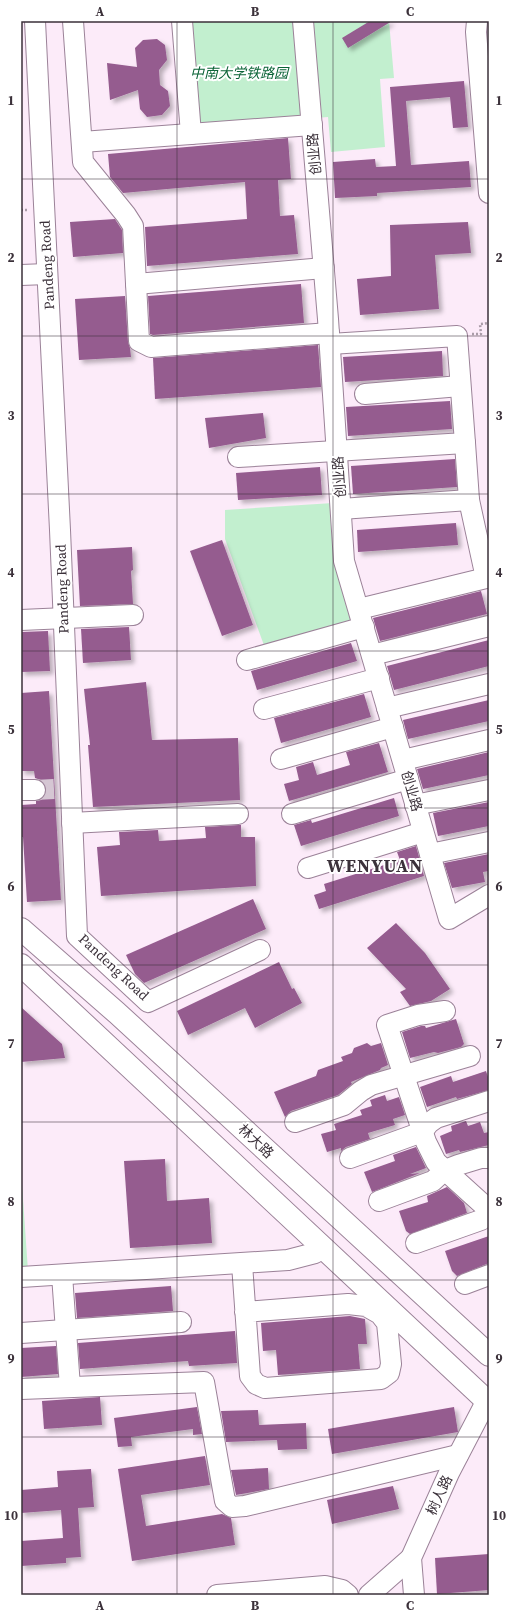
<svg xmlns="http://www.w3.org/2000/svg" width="510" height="1616" font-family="'Source Serif 4','Noto Sans SC',serif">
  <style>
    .green { fill: #c2efcf }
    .building { fill: #955b8f; filter: url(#shadow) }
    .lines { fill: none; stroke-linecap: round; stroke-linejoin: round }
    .minor-tunnel { stroke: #d5c6d3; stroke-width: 20; stroke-dasharray: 20 10; stroke-linecap: butt }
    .minor-casing { stroke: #9b8298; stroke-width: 22 }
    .major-casing { stroke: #9b8298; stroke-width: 24 }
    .path { stroke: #aa9ca8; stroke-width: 2.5; stroke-dasharray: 2 2; stroke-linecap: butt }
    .minor { stroke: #fff; stroke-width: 20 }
    .major { stroke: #fff; stroke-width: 22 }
    .grid { fill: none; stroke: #3b313a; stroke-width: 1; stroke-opacity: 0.55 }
    .labels { text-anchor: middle; stroke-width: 4; stroke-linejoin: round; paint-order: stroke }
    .park-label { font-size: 14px; font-style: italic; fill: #0b6437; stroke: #fff }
    .street-label { font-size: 14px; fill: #3b313a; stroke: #fff }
    .district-label { font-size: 18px; font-weight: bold; letter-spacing: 1px; fill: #3b313a; stroke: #fff }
    .neatline { fill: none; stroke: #3b313a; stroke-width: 1.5 }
    .grid-label { font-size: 13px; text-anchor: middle; font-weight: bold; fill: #3b313a }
  </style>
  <defs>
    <filter id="shadow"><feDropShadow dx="3.5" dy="3.5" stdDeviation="2" flood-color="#0004"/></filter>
  </defs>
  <rect width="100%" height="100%" fill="#fcebf9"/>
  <g class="green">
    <path d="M183 21H389L394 78 380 79 385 147 331 152 328 117 192 128Z"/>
    <path d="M333 503 356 621 265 648 225 539V510Z"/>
    <path d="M21 1170 28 1271H21Z"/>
  </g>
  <g class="building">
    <path d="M370 21H392L348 48 342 38Z"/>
    <path d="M157 39 165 45 167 60 159 70 160 85 168 91 170 106 162 115 147 117 140 109 138 90 110 100 107 63 137 67 135 48 143 40Z"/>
    <path d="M464 81 468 127 453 128 450 97 406 101 411 165 469 161 471 187 377 193V196L335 198 333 162 375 159 376 167 396 166 390 87Z"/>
    <path d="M288 138 291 179 278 180 280 216 294 215 298 254 147 266 145 227 247 219 245 182 123 193 110 177 108 154Z"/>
    <path d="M115 219 122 230 123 253 73 257 70 222Z"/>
    <path d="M468 222 471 253 435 255 439 309 360 315 357 279 391 276 390 225Z"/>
    <path d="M301 284 304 323 153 335 150 334 148 296Z"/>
    <path d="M125 296 128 342 130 348 131 357 79 360 75 299Z"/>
    <path d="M318 345 321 387 155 399 153 358Z"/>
    <path d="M442 351 443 376 345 382 343 357Z"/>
    <path d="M450 401 452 429 348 436 346 407Z"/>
    <path d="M263 413 266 438 209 448 205 418Z"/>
    <path d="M455 459 457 487 353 494 351 466Z"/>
    <path d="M320 467 322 495 238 500 236 473Z"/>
    <path d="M456 523 458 545 358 552 357 530Z"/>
    <path d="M222 540 253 625 222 636 190 551Z"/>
    <path d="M132 547 133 570 131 571 133 604 80 606 77 550Z"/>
    <path d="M481 591 487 614 380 641 373 618Z"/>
    <path d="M129 627 131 660 83 663 81 629Z"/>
    <path d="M48 631 50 671 21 672V632Z"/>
    <path d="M489 640V666L394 690 387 666Z"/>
    <path d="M351 643 357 661 257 690 251 671Z"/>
    <path d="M146 682 152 740 238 738 240 800 93 807 88 745H90L84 689Z"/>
    <path d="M49 691 61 900 27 902 23 837H21V805L36 804V801L41 800 45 796 46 790 45 785 41 780 35 778 34 771H21V693Z"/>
    <path d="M364 694 371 717 281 743 274 718Z"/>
    <path d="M489 700V721L408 739 403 720Z"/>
    <path d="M379 743 388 772 289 801 284 784 299 780 296 767 313 762 317 775 350 765 346 752Z"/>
    <path d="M489 752V775L423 789 417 769Z"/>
    <path d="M394 798 399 816 301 846 294 825 311 820 312 823Z"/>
    <path d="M489 802V826L438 836 433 813Z"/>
    <path d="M239 825H241V837H255L256 886 101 896 97 847 120 845 119 832 158 830 159 841 206 838 205 827Z"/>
    <path d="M416 846 424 876 319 909 314 895 326 891 324 884 400 860 397 852Z"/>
    <path d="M489 854V871L483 872 485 882 452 888 444 863Z"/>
    <path d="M253 899 266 929 144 983 135 974 126 955Z"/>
    <path d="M396 923 425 953 450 989 431 1001 410 1006 400 992 406 989 367 948Z"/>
    <path d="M279 962 292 989 294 988 302 1003 255 1028 245 1008 188 1035 177 1011Z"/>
    <path d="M21 1007 62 1044 65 1058 21 1062Z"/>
    <path d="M456 1019 464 1044 461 1047 438 1053 434 1052 410 1058 402 1032 421 1026H425L426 1028Z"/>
    <path d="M367 1043 371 1046 381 1043 388 1065 381 1068 380 1070 351 1082 352 1084 338 1095 291 1111 285 1117 274 1092 316 1076 318 1070 343 1061 341 1057 352 1053 354 1048Z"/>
    <path d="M486 1071 489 1080V1090L457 1099 456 1097 427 1107 420 1087 451 1076 453 1082Z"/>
    <path d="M385 1095 387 1101 399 1097 405 1115 393 1119 395 1125 368 1133 370 1139 346 1147 341 1151V1148L327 1152 321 1134 336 1130 334 1124 362 1115 360 1110 372 1106 370 1100Z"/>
    <path d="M466 1121 468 1126 480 1122 484 1133 489 1132V1145L460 1152 459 1150 446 1154 440 1136 452 1131 451 1126Z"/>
    <path d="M416 1147 426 1168 410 1174 420 1173 372 1192 364 1172 395 1161 393 1155Z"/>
    <path d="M165 1159 167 1201 209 1198 212 1243 130 1248 124 1161Z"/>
    <path d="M447 1187 464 1203 467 1213 410 1234 406 1231 399 1211 428 1202 427 1196Z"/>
    <path d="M489 1236V1263L457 1276 452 1271 445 1251Z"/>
    <path d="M171 1286 173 1311 77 1318 75 1293Z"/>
    <path d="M350 1316 365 1319 367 1344H358L360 1369 278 1375 276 1350 263 1351 261 1323Z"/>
    <path d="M235 1331 237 1363 189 1366 188 1361 80 1369 78 1343Z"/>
    <path d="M56 1346 58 1374 21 1377V1348Z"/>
    <path d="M100 1397 102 1425 44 1429 42 1401Z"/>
    <path d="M197 1407 202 1434 193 1435V1429L131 1437 132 1446 118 1447 114 1418Z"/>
    <path d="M454 1407 458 1432 332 1454 328 1429Z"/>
    <path d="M258 1410 259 1425 306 1423 307 1449 278 1450 277 1440 226 1442 221 1411Z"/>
    <path d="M205 1456 210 1485 141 1495 146 1526 222 1514 231 1518 235 1545 132 1561 118 1469Z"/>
    <path d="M268 1468 269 1489 236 1495 231 1470Z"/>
    <path d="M91 1469 94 1507 78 1508 81 1557 66 1558V1563L21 1566V1541L63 1538 61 1510 21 1513V1490L58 1487 57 1471Z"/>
    <path d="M393 1486 399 1509 332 1524 327 1500Z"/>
    <path d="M489 1554V1590L437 1594 435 1558Z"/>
  </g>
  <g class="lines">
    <path class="minor-tunnel" d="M35 790 54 789"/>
    <defs>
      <g id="minor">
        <path d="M35 21 60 530 77 936 148 1002 260 950"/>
        <path d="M73 21 83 162 126 215 133 226 139 341 151 347 329 333"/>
        <path d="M182 21 191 134"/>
        <path d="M303 21 328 319 344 561 449 919 489 895"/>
        <path d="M477 21 476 32 489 193"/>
        <path d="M82 142 312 125"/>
        <path d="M21 275 47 274"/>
        <path d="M136 284 324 268"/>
        <path d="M365 394 460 386"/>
        <path d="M238 457 465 443 457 336 330 344"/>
        <path d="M341 509 469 500"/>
        <path d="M359 609 486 578 469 500 465 443"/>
        <path d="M21 620 133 615"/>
        <path d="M372 655 489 626"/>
        <path d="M247 660 364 627"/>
        <path d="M387 708 489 684"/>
        <path d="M264 709 379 678"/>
        <path d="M281 759 393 727"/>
        <path d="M403 760 489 740"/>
        <path d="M21 790H35"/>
        <path d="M415 805 489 790"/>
        <path d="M292 814 408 779"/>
        <path d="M72 823 238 814"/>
        <path d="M430 854 489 842"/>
        <path d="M308 868 423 832"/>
        <path d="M445 1011 418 1015 387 1025 426 1142 436 1162 489 1210"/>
        <path d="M295 1122 344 1105 361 1091 371 1085 470 1056"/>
        <path d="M350 1158 422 1132 429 1123 436 1118 489 1101"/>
        <path d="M379 1201 433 1181 445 1170 458 1165 481 1158H489"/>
        <path d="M416 1243 481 1220 489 1211"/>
        <path d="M242 1264 250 1376 256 1384 265 1388 381 1379 389 1373 391 1364 387 1323 380 1314 366 1306 348 1304 245 1312"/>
        <path d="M62 1275 70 1387"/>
        <path d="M21 1277 288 1260 315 1253 323 1247"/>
        <path d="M465 1284 489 1275"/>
        <path d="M21 1333 181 1322"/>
        <path d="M21 1389 204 1382 225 1501 232 1507 245 1506 458 1455"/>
        <path d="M217 1595 325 1586 342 1590 348 1595"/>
        <path d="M369 1595 411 1558"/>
        <path d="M414 1595 411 1558 449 1473 487 1400"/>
      </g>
      <g id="major">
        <path d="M21 929 117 1013 489 1355"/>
        <path d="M21 965 489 1403"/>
      </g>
    </defs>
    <use href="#minor" class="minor-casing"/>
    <use href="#major" class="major-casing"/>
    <g class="path">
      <path d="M21 210H28"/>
      <path d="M472 334H481L480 324 489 323"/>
    </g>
    <use href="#minor" class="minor"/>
    <use href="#major" class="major"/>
  </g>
  <path class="grid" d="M177 21V1595M333 21V1595M21 179H489M21 336H489M21 494H489M21 651H489M21 808H489M21 965H489M21 1122H489M21 1280H489M21 1437H489"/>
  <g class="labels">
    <g class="park-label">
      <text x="239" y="78">中南大学铁路园</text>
    </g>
    <g class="street-label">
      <text transform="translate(314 154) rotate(-95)" y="5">创业路</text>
      <text transform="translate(47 265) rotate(-93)" y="5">Pandeng Road</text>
      <text transform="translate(339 477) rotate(-94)" y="5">创业路</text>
      <text transform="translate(62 589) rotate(-92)" y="5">Pandeng Road</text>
      <text transform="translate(412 791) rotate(74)" y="5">创业路</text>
      <text transform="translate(114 967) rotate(43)" y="5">Pandeng Road</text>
      <text transform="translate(256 1141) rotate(43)" y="5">林大路</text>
      <text transform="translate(439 1495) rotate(-65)" y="5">树人路</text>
    </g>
    <g class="district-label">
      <text x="375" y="872">WENYUAN</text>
    </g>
  </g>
  <rect width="510" height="1616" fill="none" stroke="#ffffff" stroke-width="44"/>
  <rect x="22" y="22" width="466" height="1572" class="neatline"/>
  <g class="grid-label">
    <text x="100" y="16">A</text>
    <text x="255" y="16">B</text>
    <text x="410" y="16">C</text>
    <text x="11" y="105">1</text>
    <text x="499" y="105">1</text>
    <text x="11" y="262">2</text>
    <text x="499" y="262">2</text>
    <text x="11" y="420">3</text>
    <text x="499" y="420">3</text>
    <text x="11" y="577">4</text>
    <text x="499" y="577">4</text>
    <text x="11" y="734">5</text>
    <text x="499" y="734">5</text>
    <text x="11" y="891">6</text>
    <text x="499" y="891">6</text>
    <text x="11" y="1048">7</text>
    <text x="499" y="1048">7</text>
    <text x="11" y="1206">8</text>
    <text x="499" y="1206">8</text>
    <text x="11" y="1363">9</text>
    <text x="499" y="1363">9</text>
    <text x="11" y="1520">10</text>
    <text x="499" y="1520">10</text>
    <text x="100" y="1610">A</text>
    <text x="255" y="1610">B</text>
    <text x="410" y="1610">C</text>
  </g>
</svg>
